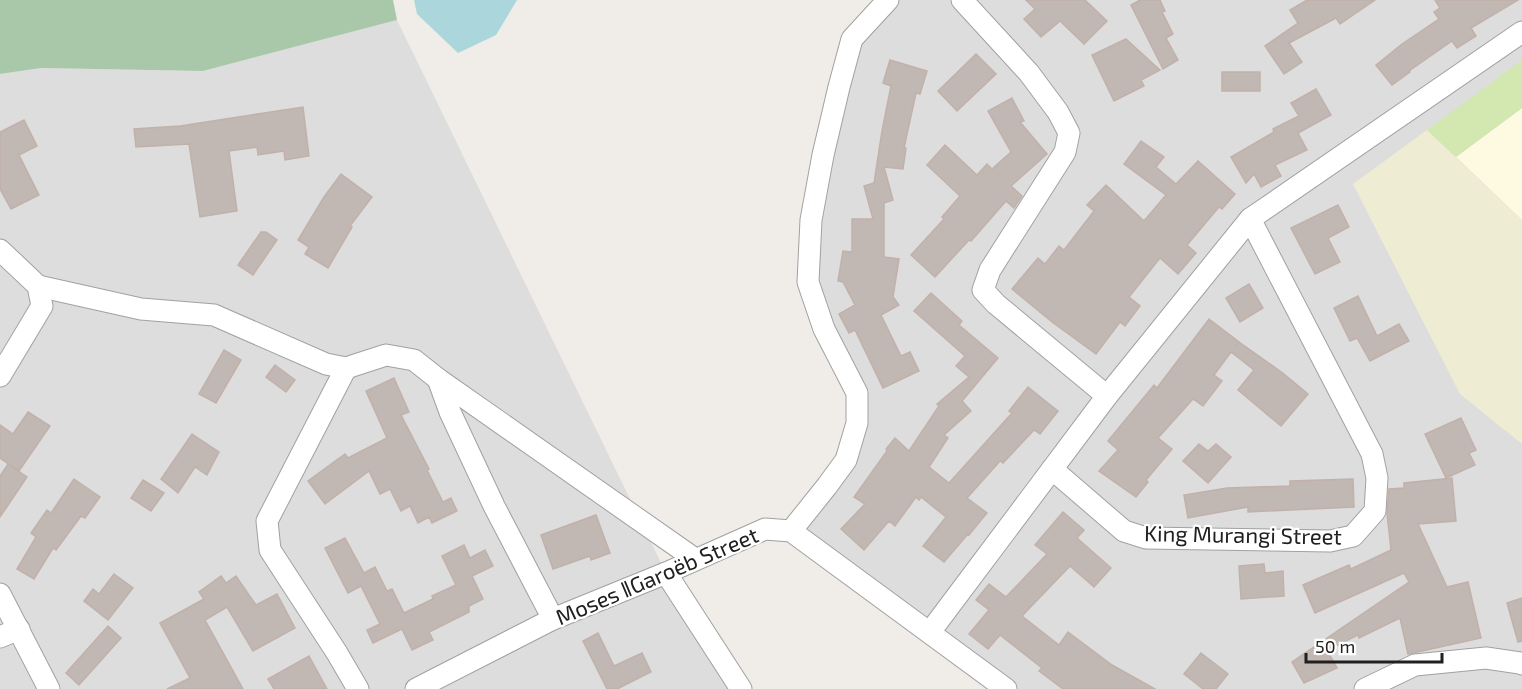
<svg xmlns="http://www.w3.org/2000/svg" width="1522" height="689" font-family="'Exo 2',sans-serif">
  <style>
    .residential { fill: #dedddd }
    .education { fill: #fefae2 }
    .farmland { fill: #eeedd3 }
    .grass { fill: #d2e8b0 }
    .cemetery { fill: #a9c8aa }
    .water { fill: #aad6dc }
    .building { fill: #c1b7b3; stroke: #c1b1aa; stroke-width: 1.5 }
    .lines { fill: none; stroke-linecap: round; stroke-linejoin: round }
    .minor-casing { stroke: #a1a1a1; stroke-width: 23 }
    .minor { stroke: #fff; stroke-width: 21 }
    .labels { text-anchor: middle; stroke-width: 4.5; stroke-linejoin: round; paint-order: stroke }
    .street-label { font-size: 22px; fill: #202020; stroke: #fff }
  </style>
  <rect width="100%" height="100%" fill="#f0ece7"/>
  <g class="residential">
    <path d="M888 0H1522V689H1006L791 531 857 423 808 282 852 39Z"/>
    <path d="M397 20 666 573 741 689H0V74L41 68 203 71Z"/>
  </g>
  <path class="education" d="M1522 108V220L1456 157Z"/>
  <path class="farmland" d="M1427 130 1522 220V444L1460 394 1353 184Z"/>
  <path class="grass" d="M1522 60V108L1456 157 1427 130Z"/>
  <path class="cemetery" d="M0 0H393L397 20 203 71 41 68 0 74Z"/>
  <path class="water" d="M414 0H517L496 35 458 53 417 14Z"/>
  <g class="building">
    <path d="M1026 0H1085L1107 21 1084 44 1060 21 1041 37 1024 19 1035 9Z"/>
    <path d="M1140 0H1160L1165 11 1162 12 1173 34 1166 38 1178 60 1163 69 1131 5Z"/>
    <path d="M1307 0H1375L1340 24 1336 18 1289 43 1302 62 1284 74 1265 46 1298 23 1290 10Z"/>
    <path d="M1435 0H1518L1471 28 1476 36 1457 48 1452 41 1409 71 1410 72 1392 85 1376 65 1402 44 1439 19 1434 12 1440 8Z"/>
    <path d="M1126 39 1160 70 1141 80 1144 86 1114 101 1092 55Z"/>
    <path d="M976 54 996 74 957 111 938 91Z"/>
    <path d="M890 60 927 71 920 94 916 93 904 148H906L903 169 884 167 893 200 884 203V257L899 259 893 297 899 305 881 315 901 356 910 352 919 371 883 388 855 330 849 333 839 314 855 305 843 282 838 281 843 251 852 252V219H873L864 186 874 183 882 131 891 86 883 83Z"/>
    <rect x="1222" y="72" width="38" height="19"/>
    <path d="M1316 89 1331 115 1298 133 1307 150 1275 165 1281 176 1261 187 1254 174 1246 183 1231 157 1274 132 1273 129 1299 116 1291 103Z"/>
    <path d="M1012 98 1024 121 1020 122 1047 154 1011 186 1022 196 1014 208 1006 201 971 241 969 240 935 277 911 255 944 219 942 217 960 196 927 165 945 145 977 175 987 164 992 169 1011 152 988 111Z"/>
    <path d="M303 107 309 156 285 160 284 151 258 155 257 147 229 151 237 211 200 217 189 144 136 147 134 129 180 126Z"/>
    <path d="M24 120 37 146 19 155 39 195 11 209 0 189V132Z"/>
    <path d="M1141 141 1164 157 1156 167 1176 184 1198 161 1235 194 1222 209 1219 207 1187 245 1196 253 1178 274 1160 258 1129 297 1140 306 1125 326 1120 322 1096 354 1052 322 1012 289 1038 258 1045 264 1059 246 1064 250 1094 211 1087 205 1106 185 1144 221 1166 195 1124 164Z"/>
    <path d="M341 174 372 197 350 226 352 227 328 268 305 254 309 247 298 240 324 197Z"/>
    <path d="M1338 205 1349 227 1328 238 1340 262 1315 274 1291 228Z"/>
    <path d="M261 232H266L277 240 253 275 238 265Z"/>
    <path d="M1249 284 1263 308 1240 322 1226 298Z"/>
    <path d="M931 293 962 321 959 325 998 358 962 401 971 411 944 435 948 438 929 467 949 483 1012 413 1009 411 1028 387 1058 411 1040 434 1034 430 1003 463 1000 461 967 498 987 513 969 535 968 534 944 562 923 546 946 517 921 497 919 500 916 497 895 526 889 521 864 550 841 529 865 504 854 497 887 451 886 449 895 438 909 451 939 406 937 404 969 377 956 366 965 356 914 311Z"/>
    <path d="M1358 296 1377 336 1399 324 1409 341 1370 361 1357 338 1350 341 1334 308Z"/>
    <path d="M1209 319 1239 342 1236 346 1239 342 1284 374 1308 394 1281 426 1238 390 1254 370 1231 352 1214 375 1222 381 1203 406 1193 399 1158 438 1172 449 1146 480 1148 482 1136 497 1099 471 1118 450 1108 441 1154 385 1157 388Z"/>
    <path d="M224 350 241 360 216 403 199 394Z"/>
    <path d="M275 365 295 380 286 392 266 377Z"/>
    <path d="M394 378 409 412 401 415 429 469 427 470 443 502 451 498 457 511 432 523 429 517 418 523 410 506 401 511 390 489 380 494 369 471 325 504 308 481 345 454 348 458 387 438 366 391Z"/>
    <path d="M28 412 50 426 19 471 0 458V425L13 434Z"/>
    <path d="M1461 418 1476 450 1469 453 1475 465 1446 478 1425 434Z"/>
    <path d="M192 434 219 452 207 475 195 467 178 493 161 479Z"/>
    <path d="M1199 444 1208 451 1216 444 1231 457 1208 483 1183 461Z"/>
    <path d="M8 464 27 477 0 517V476Z"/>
    <path d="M1452 478 1456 521 1418 524 1447 587 1468 582 1481 638 1408 654 1400 618 1359 638 1358 635 1327 650 1337 668 1304 683 1292 662 1409 582 1404 573 1315 613 1303 585 1349 565 1351 569 1391 550 1387 513 1389 489 1404 488V483Z"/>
    <path d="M74 479 100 497 85 518 81 516 56 550 53 548 34 579 17 569 36 537 31 533 47 510 51 513Z"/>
    <path d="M1353 479 1354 507 1248 512V507L1188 518 1184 495 1227 488 1290 486V481Z"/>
    <path d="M143 480 164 493 151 511 131 498Z"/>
    <path d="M1063 512 1084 530 1077 538 1111 568 1094 587 1070 566 1022 616 1059 645 1068 632 1112 665 1155 689H1063L1039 671 1042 668 1000 635 988 649 969 634 989 610 976 600 989 584 1006 597 1047 554 1035 545Z"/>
    <path d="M596 515 610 553 591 560 590 556 553 569 541 535Z"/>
    <path d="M345 538 364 573 375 567 387 591 392 589 404 613 433 599 432 596 456 585 442 556 464 545 470 558 485 550 493 566 472 576 483 599 469 606V612L429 632 433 640 412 650 402 629 373 643 367 630 380 624 361 586 348 593 325 548Z"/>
    <path d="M1264 564 1265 573 1283 571 1284 596 1241 599 1239 566Z"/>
    <path d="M114 574 133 588 108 620 84 601 93 589 99 594Z"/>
    <path d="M221 576 226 583 236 576 256 605 277 594 295 628 253 651 227 607 205 620 243 689H167L190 678 160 623 204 599 199 592Z"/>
    <path d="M1522 598V641L1518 642 1507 603Z"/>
    <path d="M108 626 121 638 79 685 66 673Z"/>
    <path d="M598 633 614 666 642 653 651 672 617 689H607L583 641Z"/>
    <path d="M1201 653 1228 674 1216 689H1203L1184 674Z"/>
    <path d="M309 656 327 689H274L268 679Z"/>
  </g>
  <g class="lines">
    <defs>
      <g id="minor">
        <path d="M962 0 1029 73 1058 112 1069 133 1065 152 990 270 983 290 996 304 1107 396"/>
        <path d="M0 250 38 286 42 306 0 376"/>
        <path d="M38 286 141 309 214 315 326 364 346 368 386 355 414 360 438 379 450 412 494 506 553 619"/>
        <path d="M346 368 267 521 270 550 337 653 358 689"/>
        <path d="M438 379 695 559"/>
        <path d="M1052 469 1124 531 1146 538 1330 541 1353 536 1375 511 1377 478 1372 454 1250 219"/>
        <path d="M791 531 827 486 846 460 857 423V393L824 329 808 282 811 220 823 155 839 87 852 39 888 0"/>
        <path d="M666 573 741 689"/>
        <path d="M0 594 49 689"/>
        <path d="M930 632 1107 396 1250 219 1522 32"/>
        <path d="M0 637 19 629"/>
        <path d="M416 689 553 619 666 573 765 529 791 531 1006 689"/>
        <path d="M1365 689 1415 665 1486 658 1520 663 1522 664"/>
      </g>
    </defs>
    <use href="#minor" class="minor-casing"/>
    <use href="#minor" class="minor"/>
  </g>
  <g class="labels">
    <g class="street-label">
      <text transform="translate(1243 535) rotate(1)" y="8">King Murangi Street</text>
      <text transform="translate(657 576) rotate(-23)" y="8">Moses ǁGaroëb Street</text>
    </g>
  </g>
  <path d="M1306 653v9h136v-9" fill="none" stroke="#202020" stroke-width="3"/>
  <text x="1315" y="653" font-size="18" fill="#202020" stroke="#ffffff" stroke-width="4.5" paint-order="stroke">50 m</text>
</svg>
